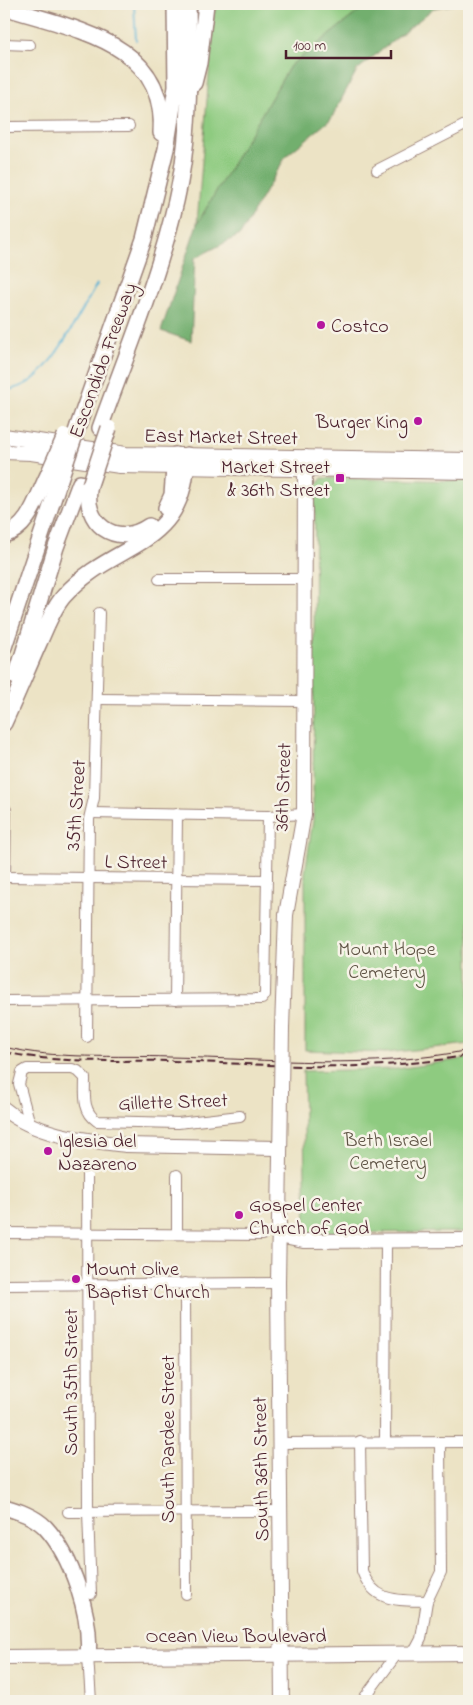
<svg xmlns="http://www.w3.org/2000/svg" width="473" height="1705" font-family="'Indie Flower',sans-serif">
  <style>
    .green { fill: #8ecb80; stroke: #6c7556 }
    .forest { fill: #72af6e; stroke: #5e674c }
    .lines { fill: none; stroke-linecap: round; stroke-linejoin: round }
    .stream { stroke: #57b2d5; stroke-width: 2 }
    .minor-casing { stroke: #9b8178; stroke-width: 12 }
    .major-casing { stroke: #9b8178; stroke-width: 16 }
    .highway-casing { stroke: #9b8178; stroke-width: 18 }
    .minor { stroke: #fff; stroke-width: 10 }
    .major { stroke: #fff; stroke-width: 14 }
    .highway { stroke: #fff; stroke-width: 15 }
    .tram { stroke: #4a1f2b; stroke-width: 1 }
    .rail { stroke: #4a1f2b; stroke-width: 2; stroke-dasharray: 8 4; stroke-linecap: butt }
    .major-bridge-casing { stroke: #9b8178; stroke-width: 16; stroke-linecap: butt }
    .highway-bridge-casing { stroke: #9b8178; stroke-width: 18; stroke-linecap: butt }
    .major-bridge { stroke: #fff; stroke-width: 14 }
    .highway-bridge { stroke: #fff; stroke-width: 15 }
    .poi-dot { fill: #b5179e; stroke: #f7f3e8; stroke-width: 2 }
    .labels { text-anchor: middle; stroke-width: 5; stroke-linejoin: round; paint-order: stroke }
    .poi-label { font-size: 20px; fill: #4a1f2b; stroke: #f7f3e8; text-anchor: start }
    .street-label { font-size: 20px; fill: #4a1f2b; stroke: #f7f3e8 }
    .park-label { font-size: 20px; fill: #5e5344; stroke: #f7f3e8 }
  </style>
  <rect width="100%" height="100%" fill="#f7f3e8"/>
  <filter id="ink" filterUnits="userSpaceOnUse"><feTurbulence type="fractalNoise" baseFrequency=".02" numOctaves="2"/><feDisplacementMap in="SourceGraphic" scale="10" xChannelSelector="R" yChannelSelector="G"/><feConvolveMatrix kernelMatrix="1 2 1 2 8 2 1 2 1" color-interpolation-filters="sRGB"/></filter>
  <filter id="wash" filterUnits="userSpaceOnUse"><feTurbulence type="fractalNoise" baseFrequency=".0096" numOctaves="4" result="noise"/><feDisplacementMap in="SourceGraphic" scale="20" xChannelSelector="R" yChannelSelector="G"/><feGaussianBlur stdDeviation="1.12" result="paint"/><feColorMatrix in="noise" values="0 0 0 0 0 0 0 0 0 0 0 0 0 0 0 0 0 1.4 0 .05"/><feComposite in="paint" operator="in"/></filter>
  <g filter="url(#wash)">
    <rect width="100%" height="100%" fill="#ece3c5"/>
    <g class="green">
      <path d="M219 4H368L290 66 197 224 214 12Z"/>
      <path d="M322 478 469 481V1044L386 1053 305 1050V873L313 820 315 489Z"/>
      <path d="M469 1058V1232L306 1233 303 1071 397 1069Z"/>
    </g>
    <path class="forest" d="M368 4H458L434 8 357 70 331 119 286 156 240 235 195 258 191 341 161 331 197 224 290 66Z"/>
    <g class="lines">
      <g class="stream">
        <path d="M134 4 136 40"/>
        <path d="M4 391C14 389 24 386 32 380 57 361 81 311 97 284"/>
      </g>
    </g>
  </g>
  <g filter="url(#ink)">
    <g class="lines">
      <defs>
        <g id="minor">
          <path d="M4 44 30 45"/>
          <path d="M4 127 129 126"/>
          <path d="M377 170 469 123"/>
          <path d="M159 579H304"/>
          <path d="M98 699 304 701"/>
          <path d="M91 813 268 816 304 814"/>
          <path d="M4 877 267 880"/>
          <path d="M5 877 6 810"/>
          <path d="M175 1000 177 814"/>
          <path d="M4 1001 262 999 265 995 268 816"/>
          <path d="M87 1037 89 819 94 798 99 613"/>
          <path d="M30 1124 19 1084 22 1072 27 1069H72L78 1071 85 1078C85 1094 82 1111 97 1121L178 1123 240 1116"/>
          <path d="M87 1170 88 1512 91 1594"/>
          <path d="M4 1233 262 1235"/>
          <path d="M177 1233V1175"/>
          <path d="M185 1283 186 1594"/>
          <path d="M4 1285 278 1283"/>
          <path d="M360 1441 362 1571C374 1603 397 1600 427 1601"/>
          <path d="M385 1441 386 1241"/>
          <path d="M280 1443 469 1442"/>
          <path d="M68 1512 281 1511"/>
          <path d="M413 1654 421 1639 427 1601 441 1572 440 1442"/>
          <path d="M88 1656 91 1701"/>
          <path d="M362 1701 397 1654"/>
        </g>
        <g id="major">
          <path d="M4 436 126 454 469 460"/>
          <path d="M4 452 31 453 120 466 469 472"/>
          <path d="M282 1028 286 915 304 814 305 457"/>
          <path d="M281 1093 278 1283 282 1701"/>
          <path d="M4 1109C37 1136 85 1140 126 1145L278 1148"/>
          <path d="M279 1236 303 1241 469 1240"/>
          <path d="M4 1657 469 1653"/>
        </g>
        <g id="highway">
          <path d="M4 7C71 29 168 41 161 133"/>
          <path d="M194 83 199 63 206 4"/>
          <path d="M78 426 144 239 166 149 176 87 175 4"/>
          <path d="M100 428C129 347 164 266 180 182 191 123 189 63 188 4"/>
          <path d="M90 485C81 523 116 549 149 526"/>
          <path d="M166 508 172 495 175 455"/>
          <path d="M4 535C29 529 37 497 47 477"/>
          <path d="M4 647 60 479"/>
          <path d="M16 677 56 547 80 483"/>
          <path d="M4 723C16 697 27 670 39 643 46 628 53 608 64 596 114 539 185 552 187 455"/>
          <path d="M4 1507C18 1511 34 1516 45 1527 72 1556 92 1617 88 1656"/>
        </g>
      </defs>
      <use href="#minor" class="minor-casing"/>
      <use href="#major" class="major-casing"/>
      <use href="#highway" class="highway-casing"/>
      <use href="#minor" class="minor"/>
      <use href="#major" class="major"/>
      <use href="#highway" class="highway"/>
      <path class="tram" d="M4 1047C57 1060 116 1055 170 1057 269 1059 372 1070 469 1050"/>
      <path class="rail" d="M4 1052C57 1064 116 1060 170 1061 269 1064 371 1074 469 1055"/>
      <defs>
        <path id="major-bridge" d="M281 1093 282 1028"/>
        <g id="highway-bridge">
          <path d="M47 477 65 436"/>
          <path d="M60 479 78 426"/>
          <path d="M90 485 109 428"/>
        </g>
      </defs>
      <use href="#major-bridge" class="major-bridge-casing"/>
      <use href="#highway-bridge" class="highway-bridge-casing"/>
      <use href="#major-bridge" class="major-bridge"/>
      <use href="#highway-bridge" class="highway-bridge"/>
    </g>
  </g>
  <g class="poi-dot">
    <circle cx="321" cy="325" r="5"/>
    <circle cx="418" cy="421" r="5"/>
    <rect x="335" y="473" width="10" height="10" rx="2.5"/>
    <circle cx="48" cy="1151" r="5"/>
    <circle cx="239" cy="1215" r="5"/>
    <circle cx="76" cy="1279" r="5"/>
  </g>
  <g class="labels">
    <g class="poi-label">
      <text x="331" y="332">Costco</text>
      <text x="408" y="428" text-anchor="end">Burger King</text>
      <text x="330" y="473" text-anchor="end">Market Street<tspan x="330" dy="23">&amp; 36th Street</tspan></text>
      <text x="58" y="1147">Iglesia del<tspan x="58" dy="23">Nazareno</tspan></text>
      <text x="249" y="1211">Gospel Center<tspan x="249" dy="23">Church of God</tspan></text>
      <text x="86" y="1275">Mount Olive<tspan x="86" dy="23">Baptist Church</tspan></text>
    </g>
    <g class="street-label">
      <text transform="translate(102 360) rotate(-70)" y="7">Escondido Freeway</text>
      <text transform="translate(221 436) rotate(1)" y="7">East Market Street</text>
      <text transform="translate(282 787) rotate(-88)" y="7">36th Street</text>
      <text transform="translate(75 805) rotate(-86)" y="7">35th Street</text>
      <text transform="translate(136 861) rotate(1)" y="7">L Street</text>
      <text transform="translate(173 1101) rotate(-2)" y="7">Gillette Street</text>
      <text transform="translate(70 1382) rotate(-90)" y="7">South 35th Street</text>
      <text transform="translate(167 1439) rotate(-90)" y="7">South Pardee Street</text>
      <text transform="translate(260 1469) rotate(-91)" y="7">South 36th Street</text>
      <text x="236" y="1642">Ocean View Boulevard</text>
    </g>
    <g class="park-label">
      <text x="387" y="955">Mount Hope<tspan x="387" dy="23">Cemetery</tspan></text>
      <text x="388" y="1146">Beth Israel<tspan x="388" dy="23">Cemetery</tspan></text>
    </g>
  </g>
  <rect width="473" height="1705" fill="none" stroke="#f7f3e8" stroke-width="20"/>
  <path d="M286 50v8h105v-8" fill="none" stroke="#4a1f2b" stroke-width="2.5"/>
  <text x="293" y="50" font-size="15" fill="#4a1f2b" stroke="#f7f3e8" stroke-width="4" paint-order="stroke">100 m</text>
</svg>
